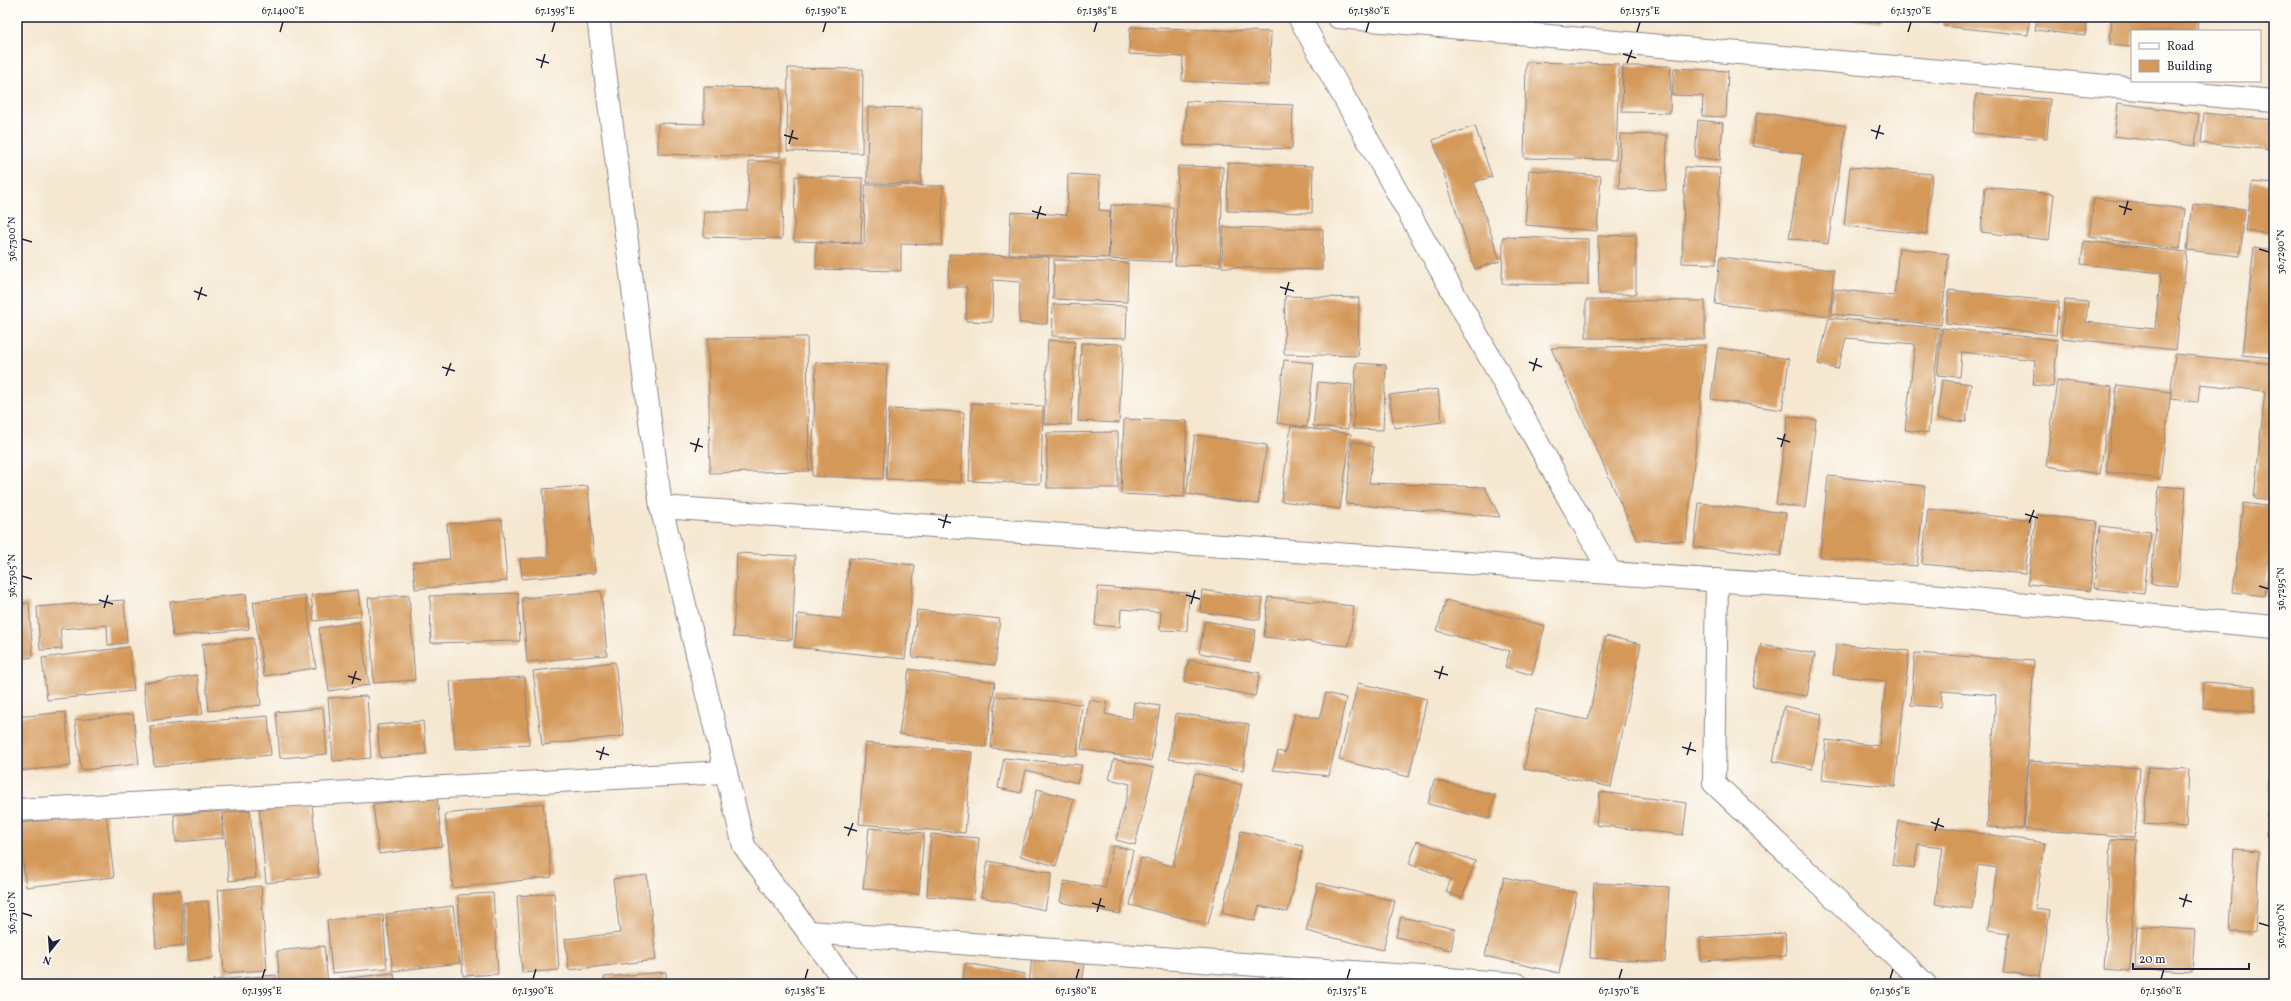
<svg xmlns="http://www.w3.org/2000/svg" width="2291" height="1001" font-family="Vollkorn,serif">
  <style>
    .building { fill: #d49859 }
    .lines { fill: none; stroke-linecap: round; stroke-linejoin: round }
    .minor-casing { stroke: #8c8486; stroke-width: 24 }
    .major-casing { stroke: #8c8486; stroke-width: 24 }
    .minor { stroke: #fff; stroke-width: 22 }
    .major { stroke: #fff; stroke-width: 22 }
    .ticks { fill: none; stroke: #22223b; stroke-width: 1.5 }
    .neatline { fill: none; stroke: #22223b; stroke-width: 1.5 }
    .ticks-label { font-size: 10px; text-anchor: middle; fill: #22223b }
  </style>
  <rect width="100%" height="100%" fill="#fdfcf7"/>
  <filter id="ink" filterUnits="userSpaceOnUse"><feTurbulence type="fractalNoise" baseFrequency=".025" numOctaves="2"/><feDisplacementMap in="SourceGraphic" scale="8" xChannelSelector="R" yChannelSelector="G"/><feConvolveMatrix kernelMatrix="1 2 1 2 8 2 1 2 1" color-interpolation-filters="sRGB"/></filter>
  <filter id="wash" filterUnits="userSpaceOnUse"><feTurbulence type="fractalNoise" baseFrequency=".012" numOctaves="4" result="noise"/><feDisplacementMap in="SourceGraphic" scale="16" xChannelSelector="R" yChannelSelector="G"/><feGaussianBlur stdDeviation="0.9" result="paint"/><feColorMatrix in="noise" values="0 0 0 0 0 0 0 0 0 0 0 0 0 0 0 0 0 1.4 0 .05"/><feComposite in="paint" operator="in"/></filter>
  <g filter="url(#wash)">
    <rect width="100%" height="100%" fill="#f5e7d0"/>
    <g id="blocks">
      <g class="building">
        <path d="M1856 17H1881V23L1855 20Z"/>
        <path d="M1898 17H1940L1939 23Z"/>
        <path d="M1944 17H2030L2028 35 1943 26Z"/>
        <path d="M2037 17H2088L2085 36 2035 30Z"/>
        <path d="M2112 17H2198L2197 31H2132V47L2110 45Z"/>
        <path d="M1130 27 1271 32 1269 85 1182 81 1183 57 1129 54Z"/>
        <path d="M1526 62 1619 64 1616 160 1524 158Z"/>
        <path d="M1623 66H1671L1670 113 1622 112Z"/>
        <path d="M788 68 863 69 862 153 787 151Z"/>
        <path d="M1674 68 1728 71 1726 117 1702 116 1703 96 1672 95Z"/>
        <path d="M704 87 781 88 780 157 658 154V123L704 124Z"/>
        <path d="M1976 94 2050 99 2047 139 1973 133Z"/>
        <path d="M1186 101 1293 105 1292 149 1184 145Z"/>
        <path d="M2118 103 2199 114 2195 146 2114 136Z"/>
        <path d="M868 107 922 108 921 184 867 183Z"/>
        <path d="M1757 112 1846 126 1828 244 1789 238 1803 154 1752 146Z"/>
        <path d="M2204 113 2274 120V150L2201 143Z"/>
        <path d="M1698 120 1723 123 1720 160 1695 157Z"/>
        <path d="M1475 126 1492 177 1474 182 1500 261 1475 269 1433 140Z"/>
        <path d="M1620 134 1667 135 1666 190 1619 189Z"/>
        <path d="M749 161 783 162 782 239 704 237V211H748Z"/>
        <path d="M1228 163 1313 166 1312 213 1227 211Z"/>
        <path d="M1178 166 1223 167 1220 266 1175 265Z"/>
        <path d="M1685 167 1720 168 1716 264 1682 263Z"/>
        <path d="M1850 167 1932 174 1927 234 1844 226Z"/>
        <path d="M1529 170 1601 176 1597 231 1525 225Z"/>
        <path d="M1068 174 1100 176 1099 210 1110 211 1108 258 1009 254 1011 212 1067 215Z"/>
        <path d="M795 176 863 178 861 243 794 241Z"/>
        <path d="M2252 182 2274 184V234L2246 231Z"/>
        <path d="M865 185 943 186 942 245 901 244V271L816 269V243L864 244Z"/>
        <path d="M1985 187 2054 194 2049 240 1981 232Z"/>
        <path d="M2094 198 2185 209 2180 249 2089 237Z"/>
        <path d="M2193 204 2245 209 2240 256 2187 250Z"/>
        <path d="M1111 205 1173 207 1171 262 1109 259Z"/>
        <path d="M1223 227 1323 229 1322 270 1222 267Z"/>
        <path d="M1636 235V294H1599L1598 236Z"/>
        <path d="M1503 237 1588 239V285L1502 284Z"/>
        <path d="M2084 241 2187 252 2176 350 2061 338 2065 300 2088 302 2086 322 2155 329 2161 273 2081 264Z"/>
        <path d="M2254 247 2274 250V358L2242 355Z"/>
        <path d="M1899 248 1949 254 1941 325 1832 314 1834 289 1894 296Z"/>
        <path d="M949 254 1049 257 1047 324 1019 323 1020 282 993 280 992 322 966 321 967 287H948Z"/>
        <path d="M1720 257 1834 270 1830 316 1715 304Z"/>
        <path d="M1054 260 1128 263 1127 302 1053 299Z"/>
        <path d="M1949 290 2059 302 2056 335 1946 323Z"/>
        <path d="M1285 296 1359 298 1358 356 1284 354Z"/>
        <path d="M1586 300 1705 301V339L1586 338Z"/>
        <path d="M1053 304 1127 306 1126 338 1052 336Z"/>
        <path d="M1829 318 1940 328 1928 433 1905 430 1915 344 1846 338 1838 369 1818 364Z"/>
        <path d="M1942 328 2058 340 2053 387 2033 385 2035 360 1962 352 1960 377 1937 375Z"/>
        <path d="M807 337 809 471 710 473 708 338Z"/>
        <path d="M1048 340 1075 342 1071 425 1044 424Z"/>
        <path d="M1081 343 1123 344 1119 423 1078 421Z"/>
        <path d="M1706 345 1686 541 1637 540 1551 348Z"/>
        <path d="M1718 348 1789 359 1782 410 1711 399Z"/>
        <path d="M2175 354 2274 364V500L2254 498 2265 391 2200 384 2198 402 2170 399Z"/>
        <path d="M1284 360 1314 363 1307 427 1277 423Z"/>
        <path d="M816 362 887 365 883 479 812 476Z"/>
        <path d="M1356 363 1386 365 1383 430 1353 429Z"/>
        <path d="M1942 380 1971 384 1966 422 1937 418Z"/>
        <path d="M2057 380 2112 387 2100 474 2046 466Z"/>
        <path d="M1318 382 1352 385 1348 429 1313 426Z"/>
        <path d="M2117 385 2171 392 2160 479 2106 472Z"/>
        <path d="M1438 389 1442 422 1394 428 1389 395Z"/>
        <path d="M972 403 1043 406 1041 484 969 481Z"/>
        <path d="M889 409 964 412 961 482 886 479Z"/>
        <path d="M1788 416 1816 420 1805 508 1776 504Z"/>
        <path d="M1124 419 1187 421 1184 497 1121 494Z"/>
        <path d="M1291 426 1351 434 1340 509 1281 501Z"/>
        <path d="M1118 432V488H1047V433Z"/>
        <path d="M1195 435 1267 445 1258 504 1186 494Z"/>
        <path d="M1352 441 1374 447 1369 483 1485 487 1500 517 1346 504Z"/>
        <path d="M1828 476 1925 486 1917 566 1820 557Z"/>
        <path d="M588 486 595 573 522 579 520 559 548 557 543 489Z"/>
        <path d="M2159 486 2186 488 2178 586 2151 584Z"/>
        <path d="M1699 503 1786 513 1781 556 1694 547Z"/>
        <path d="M2243 503 2274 507V526L2265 596 2233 592Z"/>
        <path d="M1928 509 2031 520 2025 574 1922 564Z"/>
        <path d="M2036 515 2097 521 2090 591 2028 584Z"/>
        <path d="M502 520 507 581 415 589 413 562 450 559 447 524Z"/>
        <path d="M2100 526 2151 532 2144 594 2094 588Z"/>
        <path d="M737 553 796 556 792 640 733 637Z"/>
        <path d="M849 558 915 565 905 659 794 647 798 614 842 619Z"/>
        <path d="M1098 587 1189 593 1187 631 1160 630 1161 612 1121 609 1120 627 1095 625Z"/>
        <path d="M358 590 361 616 314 621 311 595Z"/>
        <path d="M1202 590 1263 599 1260 620 1200 612Z"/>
        <path d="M601 591 607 655 527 662 522 598Z"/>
        <path d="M518 593 520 641 431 643 430 596Z"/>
        <path d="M246 594 249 629 173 636 170 602Z"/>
        <path d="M305 595 316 668 264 676 253 602Z"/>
        <path d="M409 595 415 680 374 683 368 598Z"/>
        <path d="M1268 597 1354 606 1349 646 1264 637Z"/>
        <path d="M124 600 127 643 108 645 107 625 60 629 62 649 40 650 37 607Z"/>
        <path d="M1446 600 1545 626 1532 675 1505 667 1510 651 1437 631Z"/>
        <path d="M29 603 33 657 17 659V604Z"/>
        <path d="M917 610 1000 619 995 665 912 657Z"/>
        <path d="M1205 621 1256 630 1250 662 1199 653Z"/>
        <path d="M359 622 369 685 329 691 319 628Z"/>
        <path d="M1606 636 1641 644 1611 787 1524 769 1536 709 1588 720Z"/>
        <path d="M253 638 261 705 209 711 202 644Z"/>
        <path d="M1761 644 1815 654 1807 696 1753 687Z"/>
        <path d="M1836 644 1909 651 1895 787 1822 780 1826 740 1879 746 1886 681 1833 675Z"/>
        <path d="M129 647 134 691 47 700 42 658Z"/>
        <path d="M1915 653 2034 661 2023 829 1987 827 1996 695 1942 691 1941 707 1911 705Z"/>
        <path d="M1189 660 1260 673 1255 696 1184 682Z"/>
        <path d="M615 662 624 736 542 745 533 671Z"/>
        <path d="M909 669 995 682 986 747 899 734Z"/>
        <path d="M197 675 203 714 148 721 143 683Z"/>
        <path d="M525 677 529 745 455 749 450 681Z"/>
        <path d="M2204 682 2255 686 2254 712 2203 709Z"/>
        <path d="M1358 683 1427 699 1409 777 1339 760Z"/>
        <path d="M1326 693 1346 698 1329 776 1273 770 1278 751 1285 753 1295 713 1319 719Z"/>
        <path d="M367 696 371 758 333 761 328 698Z"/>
        <path d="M996 696 1082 704 1077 756 991 748Z"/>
        <path d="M1089 700 1107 703 1105 714 1132 719 1134 702 1160 706 1151 761 1081 749Z"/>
        <path d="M1784 706 1822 714 1812 769 1773 761Z"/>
        <path d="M323 708 327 754 280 758 276 712Z"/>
        <path d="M65 712 71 766 17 771V717Z"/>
        <path d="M1176 713 1249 724 1243 770 1169 759Z"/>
        <path d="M133 714 139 764 81 770 75 720Z"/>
        <path d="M268 716 271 755 154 766 150 726Z"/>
        <path d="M423 721 426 754 380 758 377 725Z"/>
        <path d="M865 743 972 752 965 833 859 824Z"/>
        <path d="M2272 753 2274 754V837L2266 836Z"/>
        <path d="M1004 758 1082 765 1077 783 1026 770 1021 793 998 788Z"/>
        <path d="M1114 759 1154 768 1135 845 1116 840 1130 784 1109 779Z"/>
        <path d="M2029 761 2140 768 2135 837 2024 829Z"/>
        <path d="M2148 767 2189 769 2186 827 2144 824Z"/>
        <path d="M1195 773 1242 785 1208 924 1130 905 1141 858 1173 866Z"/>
        <path d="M1434 780 1495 795 1489 819 1428 804Z"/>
        <path d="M1037 789 1074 799 1056 866 1020 856Z"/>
        <path d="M1600 792 1687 803 1683 835 1596 825Z"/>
        <path d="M437 797 442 846 379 854 373 804Z"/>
        <path d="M543 803 552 877 453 888 445 814Z"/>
        <path d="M312 804 319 877 266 883 259 809Z"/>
        <path d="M250 810 256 878 229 881 223 813Z"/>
        <path d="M221 811 223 838 176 842 174 815Z"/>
        <path d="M106 814 114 877 26 887 18 823Z"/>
        <path d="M1899 821 2045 843 2035 908 2050 910 2040 977 2003 972 2009 933 1988 930 1997 868 1978 865 1972 909 1935 904 1943 847 1918 844 1914 868 1892 865Z"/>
        <path d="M869 828 924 833 919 894 863 889Z"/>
        <path d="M1241 831 1303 846 1288 912 1259 906 1255 921 1222 913Z"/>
        <path d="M931 834 979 838 974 900 927 896Z"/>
        <path d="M2111 839 2137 840 2130 971 2104 969Z"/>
        <path d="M1417 841 1475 861 1462 898 1446 892 1451 879 1409 864Z"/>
        <path d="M1113 846 1133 850 1120 914 1060 902 1064 881 1105 888Z"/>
        <path d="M2234 849 2259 851 2255 933 2230 932Z"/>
        <path d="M988 861 1052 873 1045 910 981 897Z"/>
        <path d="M647 875 656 960 569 970 565 939 620 933 613 879Z"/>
        <path d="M1504 877 1577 893 1559 973 1485 956Z"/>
        <path d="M1318 883 1395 901 1383 950 1306 931Z"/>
        <path d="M1594 883 1669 887 1665 962 1590 958Z"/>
        <path d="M261 886 267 970 224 973 218 890Z"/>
        <path d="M180 890 185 945 156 948 152 893Z"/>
        <path d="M493 893 498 974 463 976 458 895Z"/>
        <path d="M554 893 559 970 522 973 517 896Z"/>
        <path d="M208 901 213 958 189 961 183 903Z"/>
        <path d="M453 906 460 963 393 971 386 914Z"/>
        <path d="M383 915 387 968 332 973 327 920Z"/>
        <path d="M1401 917 1455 929 1451 950 1396 937Z"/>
        <path d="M2137 926 2195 930 2192 971 2135 968Z"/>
        <path d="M1785 933 1786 956 1701 961 1700 938Z"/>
        <path d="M324 946 328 984H280L277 951Z"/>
        <path d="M1032 956 1085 963 1082 984H1029Z"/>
        <path d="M966 963 1025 974 1023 984H962Z"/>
        <path d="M666 972 667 984H605L604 977Z"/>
        <path d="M394 973 395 984H341L340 979Z"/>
        <path d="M276 975 277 984H214L213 980Z"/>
        <path d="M1180 977 1227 980V984H1179Z"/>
        <path d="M1258 979 1291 983V984H1257Z"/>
      </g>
    </g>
  </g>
  <g filter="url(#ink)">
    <use href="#blocks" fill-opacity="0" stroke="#8c8486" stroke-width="1"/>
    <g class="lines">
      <defs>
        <g id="minor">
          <path d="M1299 17 1610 572"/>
          <path d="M1338 17 2274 101"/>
          <path d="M661 507 1941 596 2274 627"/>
          <path d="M1717 580 1714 783 1925 984"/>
          <path d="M17 810 726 772"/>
          <path d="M809 932 1516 984"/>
        </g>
        <path id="major" d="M598 17 661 507 744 846 847 984"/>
      </defs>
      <use href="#minor" class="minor-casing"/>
      <use href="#major" class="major-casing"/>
      <use href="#minor" class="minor"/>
      <use href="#major" class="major"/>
    </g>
  </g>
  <path class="ticks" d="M280 32 283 22M552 32 555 22M823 32 826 22M1094 32 1097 22M1366 32 1369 22M1637 32 1640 22M1908 32 1911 22M1623 54 1636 58M536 59 549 63M1627 63 1632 50M541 68 545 54M1871 130 1884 134M784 135 798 139M1876 139 1880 125M789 144 793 130M2119 206 2132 210M1032 211 1046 215M2124 215 2128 201M1037 219 1041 206M22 239 32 242M2259 249 2269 252M1280 287 1294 291M194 291 207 296M1285 295 1289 282M198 300 202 287M1529 362 1542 367M442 367 455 371M1533 371 1537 358M446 376 451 363M1777 438 1790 442M690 443 703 447M1781 447 1785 434M695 452 699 438M2025 514 2038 518M938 519 951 523M2029 523 2034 510M943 528 947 514M22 576 32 579M2259 586 2269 589M1186 595 1200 599M99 600 113 604M1191 604 1195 590M104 608 108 595M1434 671 1448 675M348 676 361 680M1439 679 1443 666M352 684 356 671M1682 747 1696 751M596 751 609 755M1687 755 1691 742M600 760 604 747M1931 822 1944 827M844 827 857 831M1935 831 1939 818M848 836 853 823M2179 898 2192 902M1092 903 1105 907M2183 907 2187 894M1097 912 1101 898M22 913 32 916M2259 923 2269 926M262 979 265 969M533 979 536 969M805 979 808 969M1076 979 1079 969M1347 979 1350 969M1619 979 1622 969M1890 979 1893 969M2161 979 2164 969"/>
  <rect width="2291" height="1001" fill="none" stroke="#fdfcf7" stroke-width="44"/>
  <rect x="2131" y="30" width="130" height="52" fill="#fdfcf7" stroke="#a5a5ac"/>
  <rect x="2139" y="43" width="20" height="6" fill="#ffffff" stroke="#a5a5ac"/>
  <text x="2167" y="50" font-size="12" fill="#22223b">Road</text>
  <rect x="2139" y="60" width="20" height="12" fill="#d49859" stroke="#a5a5ac"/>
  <text x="2167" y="70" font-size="12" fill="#22223b">Building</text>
  <g transform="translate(50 951) rotate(197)" stroke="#fdfcf7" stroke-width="3" paint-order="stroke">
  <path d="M0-3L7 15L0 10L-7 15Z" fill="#22223b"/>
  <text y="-6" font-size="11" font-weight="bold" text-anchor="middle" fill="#22223b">N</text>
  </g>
  <path d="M2133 963v6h116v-6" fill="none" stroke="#22223b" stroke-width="2"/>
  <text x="2139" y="963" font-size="12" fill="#22223b" stroke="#fdfcf7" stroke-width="3" paint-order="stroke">20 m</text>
  <rect x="22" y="22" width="2247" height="957" class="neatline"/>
  <g class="ticks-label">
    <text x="283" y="14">67.1400°E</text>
    <text x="555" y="14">67.1395°E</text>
    <text x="826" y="14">67.1390°E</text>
    <text x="1097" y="14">67.1385°E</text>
    <text x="1369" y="14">67.1380°E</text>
    <text x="1640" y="14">67.1375°E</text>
    <text x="1911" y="14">67.1370°E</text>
    <text transform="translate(11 239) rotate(-90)" y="4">36.7300°N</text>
    <text transform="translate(2280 252) rotate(-90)" y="4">36.7290°N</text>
    <text transform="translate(11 576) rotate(-90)" y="4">36.7305°N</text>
    <text transform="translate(2280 589) rotate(-90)" y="4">36.7295°N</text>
    <text transform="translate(11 913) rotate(-90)" y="4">36.7310°N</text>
    <text transform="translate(2280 926) rotate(-90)" y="4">36.7300°N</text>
    <text x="262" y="994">67.1395°E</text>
    <text x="533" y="994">67.1390°E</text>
    <text x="805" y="994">67.1385°E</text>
    <text x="1076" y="994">67.1380°E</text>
    <text x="1347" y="994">67.1375°E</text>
    <text x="1619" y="994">67.1370°E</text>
    <text x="1890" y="994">67.1365°E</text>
    <text x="2161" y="994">67.1360°E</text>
  </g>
</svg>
